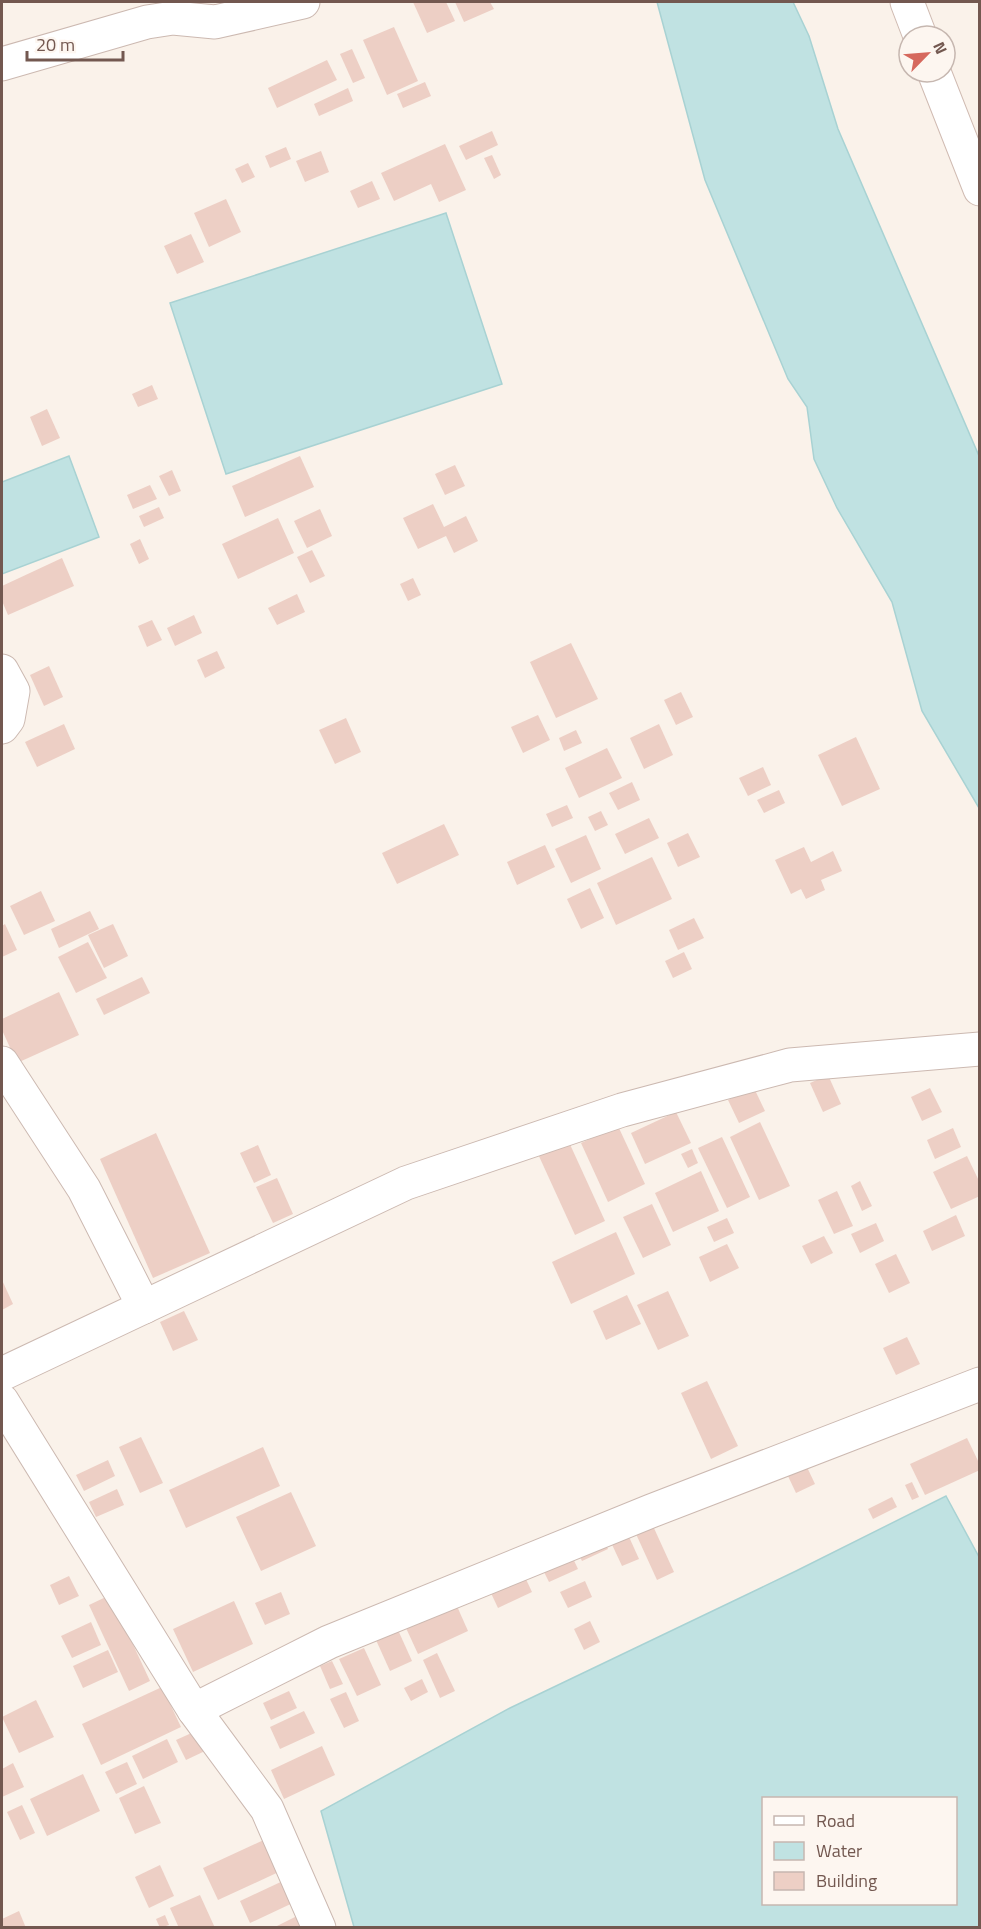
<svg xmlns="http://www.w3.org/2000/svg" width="981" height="1929" font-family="'Titillium Web',sans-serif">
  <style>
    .water { fill: #c0e2e2; stroke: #a8d2d3; stroke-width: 1.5; fill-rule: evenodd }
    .building { fill: #edcfc5 }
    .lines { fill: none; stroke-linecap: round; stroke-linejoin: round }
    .street-casing { stroke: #ccb9b1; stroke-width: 35 }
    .secondary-casing { stroke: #d0bbb2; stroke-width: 35 }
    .street { stroke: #fff; stroke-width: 33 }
    .secondary { stroke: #fff; stroke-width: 33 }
  </style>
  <rect width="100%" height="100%" fill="#faf2ea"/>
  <g class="water">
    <path d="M657 2H793L809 36 838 129 979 456V808L922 711 892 602 837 508 814 459 807 407 788 379 705 180Z"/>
    <path d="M446 213 502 384 226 474 170 303Z"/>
    <path d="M69 456 99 537 2 574V482Z"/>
    <path d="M946 1496 979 1557V1927H354L321 1811 510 1708 796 1571ZM764 1798H956V1904H764Z"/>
  </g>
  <g class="building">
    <path d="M413 2H446L455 21 427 33Z"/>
    <path d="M455 2H490L494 9 464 22Z"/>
    <path d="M394 27 418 81 387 95 363 40Z"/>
    <path d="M352 49 365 78 353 83 340 54Z"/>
    <path d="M327 60 337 80 277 108 268 88Z"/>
    <path d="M425 82 431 96 403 108 397 94Z"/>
    <path d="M348 88 353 101 319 116 314 104Z"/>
    <path d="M492 131 498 145 466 160 459 146Z"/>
    <path d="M445 144 466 190 439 202 431 184 394 201 381 173Z"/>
    <path d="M286 147 291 159 270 168 265 156Z"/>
    <path d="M321 151 329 172 305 182 296 161Z"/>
    <path d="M492 155 501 175 494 179 484 158Z"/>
    <path d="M248 163 255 177 242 183 235 169Z"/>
    <path d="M372 181 380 199 358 208 350 191Z"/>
    <path d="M226 199 241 232 209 247 194 213Z"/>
    <path d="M191 234 204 262 177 274 164 246Z"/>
    <path d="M152 385 158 399 138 407 132 394Z"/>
    <path d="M47 409 60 438 42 446 30 417Z"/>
    <path d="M300 456 314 487 245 517 232 486Z"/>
    <path d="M455 465 465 486 445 495 435 474Z"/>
    <path d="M172 470 181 491 169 496 159 476Z"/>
    <path d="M150 485 157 499 133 509 127 495Z"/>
    <path d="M433 504 444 527 466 516 478 541 454 553 446 536 418 549 403 518Z"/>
    <path d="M159 507 164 518 144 527 139 516Z"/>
    <path d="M320 509 332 536 307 548 294 521Z"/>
    <path d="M278 518 294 553 238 579 222 544Z"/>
    <path d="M140 539 149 559 139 564 130 544Z"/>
    <path d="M312 550 325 576 310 583 297 557Z"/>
    <path d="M62 558 74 586 8 615 2 601V586Z"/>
    <path d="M413 578 421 595 408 601 400 584Z"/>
    <path d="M297 594 305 612 277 625 268 608Z"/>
    <path d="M194 615 202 633 175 646 167 628Z"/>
    <path d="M152 620 162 640 147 647 138 626Z"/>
    <path d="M571 643 598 699 556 718 530 662Z"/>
    <path d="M217 651 225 668 205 678 197 660Z"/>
    <path d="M49 666 63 697 44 706 30 675Z"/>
    <path d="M681 692 693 717 676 725 664 700Z"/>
    <path d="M538 715 550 740 523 753 511 727Z"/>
    <path d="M346 718 361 752 335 764 319 730Z"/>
    <path d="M64 724 75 749 37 767 25 742Z"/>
    <path d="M659 724 673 755 644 769 630 738Z"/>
    <path d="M576 730 582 743 564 751 559 738Z"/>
    <path d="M856 737 880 789 842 806 818 755Z"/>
    <path d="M607 748 622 778 579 798 565 768Z"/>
    <path d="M763 767 771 785 748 796 739 778Z"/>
    <path d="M632 782 640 800 618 810 609 793Z"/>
    <path d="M779 790 785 803 764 813 757 800Z"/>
    <path d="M567 805 573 818 552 827 546 814Z"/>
    <path d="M601 811 608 825 595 831 588 817Z"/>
    <path d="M649 818 659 838 625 854 615 834Z"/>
    <path d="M444 824 459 855 397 884 382 853Z"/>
    <path d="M688 833 700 857 678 867 667 843Z"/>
    <path d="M586 835 601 869 571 883 555 849Z"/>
    <path d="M545 845 555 867 517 885 507 862Z"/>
    <path d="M804 847 811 862 833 851 842 871 821 880 825 890 806 899 801 889 791 894 775 860Z"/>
    <path d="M652 857 672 899 616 925 597 883Z"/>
    <path d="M590 888 604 918 581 929 567 899Z"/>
    <path d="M41 891 55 921 24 935 10 906Z"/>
    <path d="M90 911 99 929 59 948 51 929Z"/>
    <path d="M694 918 704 938 678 950 669 930Z"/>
    <path d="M5 924 17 950 2 957V926Z"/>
    <path d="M113 924 128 956 104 968 88 935Z"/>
    <path d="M88 942 107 978 76 993 58 957Z"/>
    <path d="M684 952 692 969 673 978 665 961Z"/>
    <path d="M142 977 150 993 104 1015 96 999Z"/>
    <path d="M59 992 79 1035 17 1063 2 1030V1019Z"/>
    <path d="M828 1075 841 1104 823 1112 810 1083Z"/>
    <path d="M754 1088 765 1111 739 1123 728 1100Z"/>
    <path d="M930 1088 942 1112 922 1121 911 1097Z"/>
    <path d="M676 1112 691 1143 645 1164 631 1133Z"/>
    <path d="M760 1122 790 1186 759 1200 730 1137Z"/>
    <path d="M618 1126 645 1184 608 1202 581 1143Z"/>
    <path d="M953 1128 961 1147 935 1159 927 1140Z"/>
    <path d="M156 1133 210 1253 153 1278 100 1159Z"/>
    <path d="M722 1137 750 1197 727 1208 698 1148Z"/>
    <path d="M568 1140 605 1221 575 1235 538 1154Z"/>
    <path d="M258 1145 271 1175 254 1183 240 1153Z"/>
    <path d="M692 1149 698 1163 688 1168 681 1154Z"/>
    <path d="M967 1156 980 1183V1196L951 1209 933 1172Z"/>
    <path d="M701 1171 719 1211 673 1232 655 1193Z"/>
    <path d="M277 1178 293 1214 273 1223 256 1187Z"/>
    <path d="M860 1181 872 1206 862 1211 851 1186Z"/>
    <path d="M837 1191 853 1226 834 1234 818 1200Z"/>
    <path d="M652 1204 671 1245 643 1258 623 1217Z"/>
    <path d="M956 1215 965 1236 932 1251 923 1231Z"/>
    <path d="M727 1218 734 1233 714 1242 707 1227Z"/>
    <path d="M876 1223 884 1241 860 1253 851 1234Z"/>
    <path d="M616 1232 635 1274 571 1304 552 1262Z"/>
    <path d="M824 1236 833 1253 811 1264 802 1246Z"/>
    <path d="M727 1244 739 1268 710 1282 699 1257Z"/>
    <path d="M896 1254 910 1283 889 1293 875 1264Z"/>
    <path d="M2 1280 13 1304 2 1310Z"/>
    <path d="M668 1291 689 1336 658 1350 637 1305Z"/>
    <path d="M627 1295 641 1324 606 1340 593 1311Z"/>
    <path d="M184 1311 198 1340 173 1351 160 1322Z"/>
    <path d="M907 1337 920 1364 896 1375 883 1348Z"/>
    <path d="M707 1381 738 1446 711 1459 681 1393Z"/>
    <path d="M141 1437 163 1483 140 1493 119 1447Z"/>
    <path d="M967 1438 980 1465V1470L925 1495 910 1464Z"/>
    <path d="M263 1447 280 1486 186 1528 169 1490Z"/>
    <path d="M108 1460 115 1476 84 1491 76 1475Z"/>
    <path d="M806 1465 815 1484 796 1493 787 1474Z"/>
    <path d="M912 1482 919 1497 912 1500 905 1485Z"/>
    <path d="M117 1489 124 1505 96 1517 89 1502Z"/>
    <path d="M291 1492 316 1546 261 1571 236 1517Z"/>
    <path d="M892 1497 897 1507 873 1519 868 1509Z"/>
    <path d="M653 1526 674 1572 657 1580 636 1534Z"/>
    <path d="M625 1528 639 1559 622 1566 608 1536Z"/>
    <path d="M600 1533 608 1549 582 1561 574 1545Z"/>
    <path d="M568 1548 578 1569 549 1582 539 1562Z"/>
    <path d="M524 1575 532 1592 498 1608 490 1591Z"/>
    <path d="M69 1576 79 1596 59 1605 50 1585Z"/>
    <path d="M585 1581 592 1597 568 1608 560 1592Z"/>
    <path d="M281 1592 290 1614 265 1625 255 1603Z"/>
    <path d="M110 1595 150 1681 129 1691 89 1605Z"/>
    <path d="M234 1601 253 1644 193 1672 173 1629Z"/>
    <path d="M456 1604 468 1631 418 1654 406 1628Z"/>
    <path d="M590 1621 600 1642 584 1650 574 1629Z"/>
    <path d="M91 1622 101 1645 72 1658 61 1636Z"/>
    <path d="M398 1630 412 1661 390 1671 376 1640Z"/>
    <path d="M364 1648 381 1685 357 1696 339 1659Z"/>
    <path d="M108 1650 118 1672 83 1688 73 1666Z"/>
    <path d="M437 1653 455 1691 440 1698 423 1660Z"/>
    <path d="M332 1661 343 1684 330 1689 320 1666Z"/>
    <path d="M422 1679 428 1692 411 1701 404 1688Z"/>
    <path d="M162 1687 181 1727 101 1765 82 1724Z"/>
    <path d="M289 1691 297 1708 271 1720 263 1703Z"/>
    <path d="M346 1692 359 1721 344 1728 330 1699Z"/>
    <path d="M36 1700 54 1737 19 1753 2 1717Z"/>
    <path d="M304 1711 315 1733 280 1749 270 1727Z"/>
    <path d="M196 1731 205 1751 186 1760 176 1740Z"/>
    <path d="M167 1739 178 1762 143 1779 132 1756Z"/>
    <path d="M322 1746 335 1775 284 1799 271 1770Z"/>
    <path d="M127 1762 137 1784 116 1794 105 1772Z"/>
    <path d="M13 1763 24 1787 2 1797V1769Z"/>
    <path d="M83 1774 100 1811 47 1836 30 1799Z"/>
    <path d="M144 1786 161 1823 135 1834 119 1798Z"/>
    <path d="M22 1805 35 1833 20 1840 7 1812Z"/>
    <path d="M268 1838 283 1870 218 1900 203 1868Z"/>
    <path d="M160 1865 174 1896 149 1908 135 1877Z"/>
    <path d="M287 1879 297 1901 250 1923 240 1901Z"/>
    <path d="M200 1895 215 1928H179L170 1908Z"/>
    <path d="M19 1911 26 1928H2V1919Z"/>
    <path d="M303 1913 309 1928H273Z"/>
    <path d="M165 1915 169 1925 160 1928 156 1919Z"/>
  </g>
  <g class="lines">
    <defs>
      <g id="street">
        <path d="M2 64 147 22 173 18 215 22 303 2"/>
        <path d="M2 671 13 691 8 719 2 727"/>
        <path d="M2 1063 84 1189 144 1307"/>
        <path d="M2 1374 406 1183 622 1110 790 1065 980 1049"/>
        <path d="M2 1401 194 1710 267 1809 319 1928"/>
        <path d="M194 1710 329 1642 651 1511 980 1384"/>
      </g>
      <g id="secondary">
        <path d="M907 2 920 36"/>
        <path d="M934 72 980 189"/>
      </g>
    </defs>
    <use href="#street" class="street-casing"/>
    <use href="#secondary" class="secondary-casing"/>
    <use href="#street" class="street"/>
    <use href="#secondary" class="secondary"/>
  </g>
  <rect width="981" height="1929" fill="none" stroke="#735850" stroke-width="6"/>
  <rect x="762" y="1797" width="195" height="108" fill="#fdf6f0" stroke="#c6b7b0" stroke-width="1.5"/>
  <rect x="774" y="1816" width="30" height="9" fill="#ffffff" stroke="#c6b7b0" stroke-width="1.5"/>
  <text x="816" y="1827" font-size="18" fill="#735850">Road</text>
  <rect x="774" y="1842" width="30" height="18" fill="#c0e2e2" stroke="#c6b7b0" stroke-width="1.5"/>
  <text x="816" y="1857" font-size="18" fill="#735850">Water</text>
  <rect x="774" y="1872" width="30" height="18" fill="#edcfc5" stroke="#c6b7b0" stroke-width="1.5"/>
  <text x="816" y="1887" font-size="18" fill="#735850">Building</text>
  <g transform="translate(927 54) rotate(65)"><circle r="28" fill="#fdf6f0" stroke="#c6b7b0" stroke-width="1.5"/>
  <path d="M0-4.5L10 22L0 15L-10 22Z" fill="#d6685d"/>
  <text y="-9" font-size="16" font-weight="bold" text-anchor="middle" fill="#735850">N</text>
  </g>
  <path d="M27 51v9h96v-9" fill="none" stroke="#735850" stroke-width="3"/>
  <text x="36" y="51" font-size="18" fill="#735850" stroke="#fdf6f0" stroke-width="4.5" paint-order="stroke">20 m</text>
</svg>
